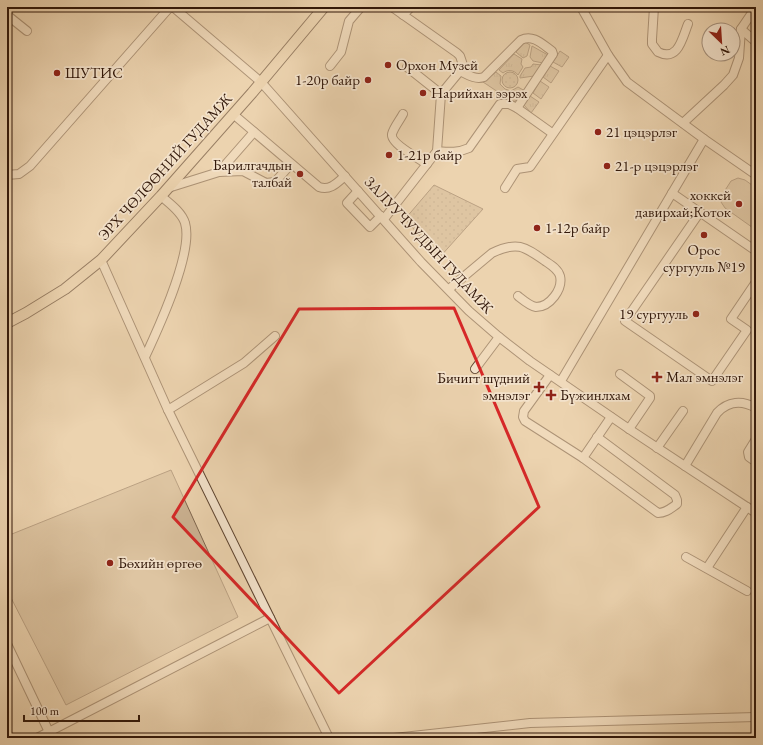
<svg xmlns="http://www.w3.org/2000/svg" width="763" height="745" font-family="'EB Garamond',serif">
  <style>
    .grass { fill: url(#grass-tufts); stroke: #7e654e }
    .park { fill: url(#park-dots); stroke: #7e654e }
    .garden { fill: #ccb393; stroke: #7e654e }
    .lines { fill: none; stroke-linecap: round; stroke-linejoin: round }
    .minor-casing { stroke: #604632; stroke-width: 10 }
    .major-casing { stroke: #311709; stroke-width: 12 }
    .minor { stroke: #f3e2cb; stroke-width: 8 }
    .major { stroke: #ecd3af; stroke-width: 10 }
    .marked { fill: none; stroke: #d62828; stroke-width: 3; stroke-linejoin: round }
    .poi-dot { fill: #8f2418; stroke: #f3e2cb; stroke-width: 1.5 }
    .labels { text-anchor: middle; stroke-width: 3.5; stroke-linejoin: round; paint-order: stroke }
    .poi-label { font-size: 15px; fill: #311709; stroke: #f3e2cb; text-anchor: start }
    .street-label { font-size: 15px; fill: #311709; stroke: #f3e2cb }
  </style>
  <defs>
    <pattern id="grass-tufts" width="24" height="20" patternUnits="userSpaceOnUse"><rect width="24" height="20" fill="#ccb393"/><path d="M3 7l-1-3M5 7V3M7 7l1-3M15 17l-1-3M17 17v-4M19 17l1-3" fill="none" stroke="#b0997d"/></pattern>
    <pattern id="park-dots" width="8" height="8" patternUnits="userSpaceOnUse"><rect width="8" height="8" fill="#ccb393"/><path d="M2 2h.1M6 6h.1" fill="none" stroke="#b0997d" stroke-width="1.8" stroke-linecap="round"/></pattern>
  </defs>
  <rect width="100%" height="100%" fill="#ecd3af"/>
  <filter id="stains"><feTurbulence type="fractalNoise" baseFrequency=".005" numOctaves="4"/><feColorMatrix values="0 0 0 0 .2 0 0 0 0 .09 0 0 0 0 .02 0 0 0 .5 -.17"/></filter>
  <radialGradient id="worn" r=".72"><stop offset=".6" stop-color="#630" stop-opacity="0"/><stop offset="1" stop-color="#630" stop-opacity=".3"/></radialGradient>
  <g class="grass">
    <path d="M525 42 530 45 527 56 523 58 516 52Z"/>
    <path d="M532 46 548 55 543 63 533 61 530 57Z"/>
    <path d="M560 51 569 57 562 67 553 62Z"/>
    <path d="M514 54 522 59 521 64 523 67 518 75C514 70 508 69 503 73L499 70Z"/>
    <path d="M533 64 542 65 534 76 520 78V76L525 68 531 67Z"/>
    <path d="M550 66 559 71 551 83 543 77Z"/>
    <path d="M496 72 501 76 500 84 505 89 511 91 518 87 525 91 519 99 513 102 483 82Z"/>
    <path d="M540 81 549 87 541 99 533 93Z"/>
    <path d="M530 96 539 102 531 113 524 105Z"/>
  </g>
  <g class="park">
    <circle cx="510" cy="80" r="8"/>
    <path d="M434 185 483 209 439 258 405 219Z"/>
  </g>
  <g class="garden">
    <path d="M738 178 745 180 756 188V230L725 208 721 202 722 195 731 181Z"/>
    <path d="M171 470 238 617 66 705 7 590V536Z"/>
  </g>
  <g class="lines">
    <defs>
      <g id="minor">
        <path d="M173 7 261 82 421 262 469 311 499 337 530 361 629 429 756 513"/>
        <path d="M581 7 608 55 627 82 704 139 756 175"/>
        <path d="M654 7 652 39V44L658 52C678 62 682 39 688 24"/>
        <path d="M7 15 27 31"/>
        <path d="M403 15 411 7"/>
        <path d="M741 29 756 42"/>
        <path d="M330 66 341 52 349 21 361 7"/>
        <path d="M407 67 441 94"/>
        <path d="M517 108 552 133"/>
        <path d="M233 114 319 187C330 191 337 183 345 176"/>
        <path d="M403 114C400 120 394 127 392 134 390 143 419 159 427 164"/>
        <path d="M683 123 724 85 733 75 739 58 741 29 756 7"/>
        <path d="M437 151C449 152 458 153 469 148L500 104H509L517 108 553 54 552 51C542 44 533 34 521 40L484 77C476 80 468 75 460 71"/>
        <path d="M219 172 243 171 266 183 275 182 291 164"/>
        <path d="M7 175 19 174 30 166 170 7"/>
        <path d="M168 188 219 172 254 132"/>
        <path d="M505 188 517 169 530 167 608 55"/>
        <path d="M358 191 347 203 370 227 381 216"/>
        <path d="M672 193 756 251"/>
        <path d="M700 212 625 321 712 381 747 330 731 319 756 282"/>
        <path d="M384 219 437 151 441 94 460 71 463 65 460 56 457 53 392 7"/>
        <path d="M101 260 168 410 329 738"/>
        <path d="M449 289 492 253C517 241 524 246 545 261 551 265 558 269 560 276 563 289 550 307 536 307 530 306 523 300 518 296"/>
        <path d="M145 357C158 329 194 252 185 223 182 212 169 203 161 196"/>
        <path d="M475 369 499 337"/>
        <path d="M620 374 650 396V398L629 429"/>
        <path d="M550 375 524 411 523 417 525 421 583 458 611 417"/>
        <path d="M561 381 704 139"/>
        <path d="M168 410 244 363 275 336"/>
        <path d="M756 439 748 452 749 457 756 462"/>
        <path d="M657 448 683 411"/>
        <path d="M583 458 658 513C666 513 671 508 677 504V500L675 495 597 437"/>
        <path d="M685 466 717 413C728 401 742 400 756 408"/>
        <path d="M686 557 747 591"/>
        <path d="M707 568 747 507"/>
        <path d="M7 644 49 732"/>
        <path d="M37 738 270 618"/>
        <path d="M394 738 530 723 756 717"/>
      </g>
      <path id="major" d="M7 323 26 313 65 289 101 260 161 196 252 93 324 7"/>
    </defs>
    <use href="#minor" class="minor-casing"/>
    <use href="#major" class="major-casing"/>
    <use href="#minor" class="minor"/>
    <use href="#major" class="major"/>
  </g>
  <path d="M0 0H763V745H0ZM454 308 539 507 339 693 173 517 299 309Z" fill="#ecd3af" fill-opacity=".55" fill-rule="evenodd"/>
  <path class="marked" d="M454 308 539 507 339 693 173 517 299 309Z"/>
  <g class="poi-dot">
    <circle cx="388" cy="65" r="4"/>
    <circle cx="57" cy="73" r="4"/>
    <circle cx="368" cy="80" r="4"/>
    <circle cx="423" cy="93" r="4"/>
    <circle cx="598" cy="132" r="4"/>
    <circle cx="389" cy="155" r="4"/>
    <circle cx="607" cy="166" r="4"/>
    <circle cx="300" cy="174" r="4"/>
    <circle cx="739" cy="204" r="4"/>
    <circle cx="537" cy="228" r="4"/>
    <circle cx="704" cy="235" r="4"/>
    <circle cx="696" cy="314" r="4"/>
    <path d="M655 371h4v4h4v4h-4v4h-4v-4h-4v-4h4z"/>
    <path d="M537 381h4v4h4v4h-4v4h-4v-4h-4v-4h4z"/>
    <path d="M549 389h4v4h4v4h-4v4h-4v-4h-4v-4h4z"/>
    <circle cx="110" cy="563" r="4"/>
  </g>
  <g class="labels">
    <g class="poi-label">
      <text x="396" y="70">Орхон Myзей</text>
      <text x="65" y="78">ШУТИС</text>
      <text x="360" y="85" text-anchor="end">1-20р байр</text>
      <text x="431" y="98">Нарийхан ээрэх</text>
      <text x="606" y="137">21 цэцэрлэг</text>
      <text x="397" y="160">1-21р байр</text>
      <text x="292" y="170" text-anchor="end">Барилгачдын<tspan x="292" dy="17">талбай</tspan></text>
      <text x="615" y="171">21-р цэцэрлэг</text>
      <text x="731" y="200" text-anchor="end">хоккей<tspan x="731" dy="17">давирхай;Коток</tspan></text>
      <text x="545" y="233">1-12р байр</text>
      <text x="704" y="255" text-anchor="middle">Орос<tspan x="704" dy="17">сургууль №19</tspan></text>
      <text x="688" y="319" text-anchor="end">19 сургууль</text>
      <text x="666" y="382">Мал эмнэлэг</text>
      <text x="530" y="383" text-anchor="end">Бичигт шүдний<tspan x="530" dy="17">эмнэлэг</tspan></text>
      <text x="560" y="400">Бүжинлхам</text>
      <text x="118" y="568">Бөхийн өргөө</text>
    </g>
    <g class="street-label">
      <text transform="translate(165 167) rotate(-48)" y="5">ЭРХ ЧӨЛӨӨНИЙ ГУДАМЖ</text>
      <text transform="translate(429 245) rotate(47)" y="5">ЗАЛУУЧУУДЫН ГУДАМЖ</text>
    </g>
  </g>
  <rect width="763" height="745" fill="none" stroke="#ecd3af" stroke-width="24"/>
  <rect x="8" y="8" width="747" height="729" fill="none" stroke="#311709" stroke-width="2"/>
  <rect x="12" y="12" width="739" height="721" fill="none" stroke="#311709"/>
  <g transform="translate(721 42) rotate(155)"><circle r="19" fill="#f3e2cb" stroke="#a5917d"/>
  <path d="M0-3L7 15L0 10L-7 15Z" fill="#8f2418"/>
  <text y="-6" font-size="11" font-weight="bold" text-anchor="middle" fill="#311709">N</text>
  </g>
  <path d="M24 715v6h115v-6" fill="none" stroke="#311709" stroke-width="2"/>
  <text x="30" y="715" font-size="12" fill="#311709" stroke="#f3e2cb" stroke-width="3" paint-order="stroke">100 m</text>
  <rect width="100%" height="100%" filter="url(#stains)"/>
  <rect width="100%" height="100%" fill="url(#worn)"/>
</svg>
